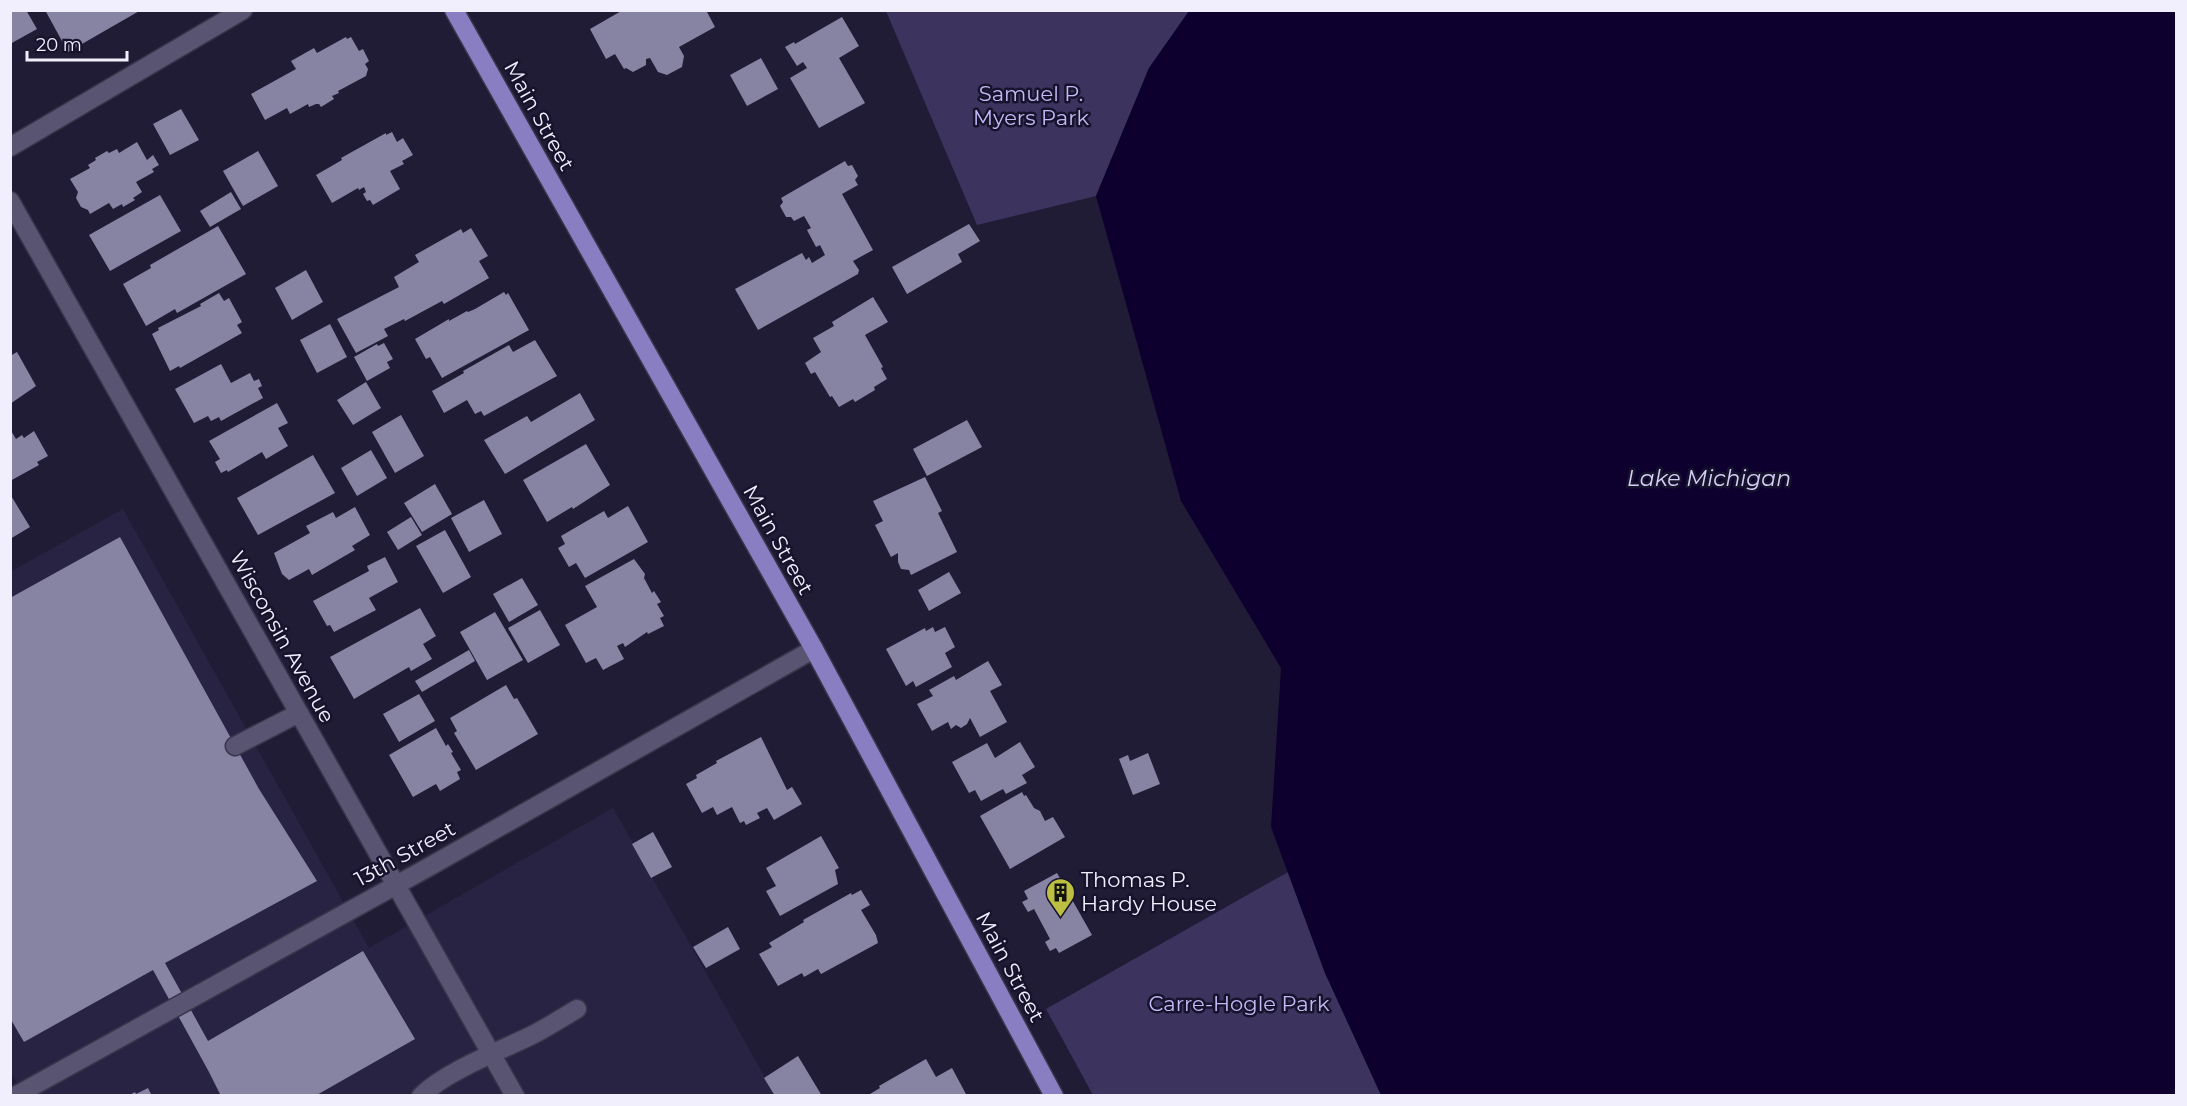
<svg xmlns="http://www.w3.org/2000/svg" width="2187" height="1106" font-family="Montserrat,sans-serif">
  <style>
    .built { fill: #282343 }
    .green { fill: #3c345f }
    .water { fill: #0e002e }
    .building { fill: #8783a3 }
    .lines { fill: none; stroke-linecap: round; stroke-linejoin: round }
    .minor-casing { stroke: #39354a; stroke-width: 21 }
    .major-casing { stroke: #39354a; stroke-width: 21 }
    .minor { stroke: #585472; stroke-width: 18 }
    .major { stroke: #897ec2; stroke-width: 18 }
    .labels { text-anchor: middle; stroke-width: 5; stroke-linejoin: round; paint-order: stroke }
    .park-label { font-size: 21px; fill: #c2baf7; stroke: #18132c }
    .street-label { font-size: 21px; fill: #f1effe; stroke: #18132c }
    .poi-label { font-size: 21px; fill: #f1effe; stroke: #18132c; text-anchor: start }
    .water-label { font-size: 22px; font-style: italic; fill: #d4d0f9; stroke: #18132c }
  </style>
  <rect width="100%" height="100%" fill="#211c36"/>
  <path class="built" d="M123 509 369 948 613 808 775 1095H24L10 1071V572Z"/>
  <g class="green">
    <path d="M886 11H1189L1149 68 1096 196 977 225Z"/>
    <path d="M1288 872 1325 973 1381 1095H1093L1046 1009Z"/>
  </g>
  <path class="water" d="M1189 11H2176V1095H1381L1325 973 1271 827 1281 668 1181 501 1096 196 1149 68Z"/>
  <g class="building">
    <path d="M10 10H26L37 29 10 44Z"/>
    <path d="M45 10H141L68 52Z"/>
    <path d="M623 10H706L715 27 679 47 684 56 682 67 667 75 658 72 650 58 646 59V65L633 72 626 68 624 69 615 54 606 59 590 29Z"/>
    <path d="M842 17 859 46 839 58 865 103 819 128 790 78 807 68 803 62 797 66 785 47 794 42 795 44Z"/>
    <path d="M346 37 347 39 351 37 359 51 363 49 369 61 365 64 368 69 366 76 338 91 339 93 332 96 334 99 321 107 319 104H316L309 107 308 104 290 114 287 108 265 120 251 94 296 69 291 61 314 48 317 53Z"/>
    <path d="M761 58 778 89 747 106 730 75Z"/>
    <path d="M181 109 199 140 170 155 153 124Z"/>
    <path d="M392 132 397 142 403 138 413 155 402 161 404 164 390 171 400 189 373 205 370 200 367 201 363 194 366 192 364 187 359 190 358 188 332 203 316 175 342 160 341 158 386 133V135Z"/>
    <path d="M137 142 147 160 153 155 159 165 152 169 154 172 136 182 142 192 133 198 135 200 123 207 122 204 113 209 109 203 90 214 88 210 81 207 76 198 78 192 70 179 90 168 88 165 96 160 95 158 107 151 109 153 117 149 119 153Z"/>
    <path d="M258 151 278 186 243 206 223 171Z"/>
    <path d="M845 161 848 166 852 165 858 176 855 180 858 185 842 194 873 250 853 261 859 270 858 274 758 330 735 289 802 253 806 260 809 257 812 263 825 255 820 245 816 247 807 230 811 228 804 216 794 221 791 217H786L780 206 783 202 781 198Z"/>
    <path d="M231 192 241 209 210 227 200 211Z"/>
    <path d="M160 195 181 231 110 271 89 235Z"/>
    <path d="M969 224 980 241 958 254 962 262 907 294 892 267Z"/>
    <path d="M218 226 246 274 177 313 175 309 146 326 123 284 151 268 150 265Z"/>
    <path d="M471 228 488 256 479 261 489 278 444 304 442 301 405 321 404 319 384 329 388 336 356 353 337 319 399 287 394 277 419 262 415 255 461 229 463 233Z"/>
    <path d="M306 270 323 302 292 320 275 288Z"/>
    <path d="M504 292 506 295 508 293 529 330 442 378 430 357 426 359 415 339 449 319V321L467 311 468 312 475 309Z"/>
    <path d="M219 293 224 301 229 298 242 322 237 325 242 333 180 368 179 366 170 371 152 334 159 330 158 328 201 306 200 304Z"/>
    <path d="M873 297 888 322 865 335 883 367 881 368 887 379 874 387 875 390 855 402 853 399 839 407 832 396 830 397 815 372 811 374 805 363 821 352 813 338 834 326 832 322Z"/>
    <path d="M330 324 347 357 317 373 300 340Z"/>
    <path d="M535 340 557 376 484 416 481 411 475 414 467 400 444 413 432 391 464 373 463 371 509 345 513 352Z"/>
    <path d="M384 343 393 359 387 362 390 368 367 381 354 357 377 344 378 346Z"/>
    <path d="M17 352 36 386 10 404V356Z"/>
    <path d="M221 364 231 383 250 373 254 381 259 379 262 386 258 388 263 398 221 421 219 417 211 421 208 416 194 423 175 389Z"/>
    <path d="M366 382 381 408 353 425 337 400Z"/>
    <path d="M580 393 595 420 505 474 484 440 527 416 531 422Z"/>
    <path d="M277 403 288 423 278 428 288 446 266 459 262 452 228 472 227 470 221 473 215 462 220 459 209 441Z"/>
    <path d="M401 415 424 456 395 473 372 432Z"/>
    <path d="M967 420 982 447 927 476 913 449Z"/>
    <path d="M10 429 16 439 22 435 24 438 34 431 48 456 37 462 39 465 10 481Z"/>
    <path d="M586 444 610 485 573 509 572 507 547 522 523 480Z"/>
    <path d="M371 450 387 478 357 496 341 468Z"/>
    <path d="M313 455 335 493 258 535 237 498Z"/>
    <path d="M925 477 942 511 938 513 957 552 911 575 909 570 901 569 898 562V553L891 557 875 525 883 521 873 501Z"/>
    <path d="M435 484 452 514 422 532 404 503Z"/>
    <path d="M10 494 30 527 10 539Z"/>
    <path d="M484 500 502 534 469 552 451 518Z"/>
    <path d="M628 506 648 542 585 578 576 563 569 567 558 548 565 544 561 536 604 511 608 518Z"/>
    <path d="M355 507 370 535 352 546 355 550 312 575 309 569 289 580 282 574 274 553 310 533 306 526 333 512 336 518Z"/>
    <path d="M411 517 422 535 398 550 387 532Z"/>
    <path d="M445 530 471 577 443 593 416 546Z"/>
    <path d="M120 537 259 789 317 881 165 963 208 1041 363 951 415 1039 315 1096H217L220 1094 209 1072 153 970 24 1042 10 1018V598Z"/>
    <path d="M385 557 398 582 369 598 376 610 334 632 330 625 327 626 313 601 369 571 367 566Z"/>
    <path d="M634 559 645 574 644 578 652 593 654 591 661 602 657 604 664 616 660 618 664 626 648 634 647 632 625 647 623 643 617 646 624 659 603 670 596 658 586 663 565 625 597 607 585 586Z"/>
    <path d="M949 572 961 593 929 611 918 590Z"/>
    <path d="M522 578 538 605 509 622 493 594Z"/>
    <path d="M420 608 436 636 423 644 432 659 411 671 409 667 354 699 330 657Z"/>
    <path d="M540 610 560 645 528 663 508 628Z"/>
    <path d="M495 612 523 660 487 680 460 632Z"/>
    <path d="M933 627 935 632 945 627 955 647 945 653 952 667 916 687 913 681 906 686 886 649 925 628 926 631Z"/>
    <path d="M469 650 475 661 422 692 415 681Z"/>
    <path d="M988 661 1002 685 990 691 1007 722 980 737 970 718 967 724 961 728 956 725 951 729 948 722 932 731 917 704 933 696 929 690 954 676 956 680Z"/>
    <path d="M506 685 514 699 517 698 538 734 476 770 454 733 457 731 450 718Z"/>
    <path d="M419 694 435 721 399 742 383 714Z"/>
    <path d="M436 728 446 746 448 744 453 752 451 753 461 770 457 772 460 779 440 791 436 784 413 797 389 755Z"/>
    <path d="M761 737 787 790 792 787 802 804 774 820 767 808 757 813 760 818 746 825 744 821 740 823 732 807 717 815 713 807 702 813 686 784 697 778 696 775 717 763 716 761Z"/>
    <path d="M1020 742 1035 767 1022 775 1027 783 1006 794 1003 789 981 801 975 790 969 793 952 762 987 743 995 758Z"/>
    <path d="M1148 753 1160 784 1133 795 1119 759 1128 755 1130 761Z"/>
    <path d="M1022 792 1024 796 1026 795 1034 808 1040 811 1045 821 1053 817 1065 837 1010 869 980 816Z"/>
    <path d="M653 832 672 867 651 878 632 844Z"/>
    <path d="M821 836 839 868 835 870 838 884 780 916 766 891 776 886 766 868Z"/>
    <path d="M1057 873 1092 935 1059 953 1056 948 1050 951 1045 942 1050 939 1034 909 1028 912 1022 902 1028 899 1024 891Z"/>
    <path d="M861 890 870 905 861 910 876 935 878 943 821 974 818 969 804 977 802 973 778 986 759 954 772 947 769 943 804 922 803 920 851 893 852 895Z"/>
    <path d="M728 927 740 949 706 968 693 947Z"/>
    <path d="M798 1056 822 1096H775L764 1078Z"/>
    <path d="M926 1059 936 1077 952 1068 967 1096H871L870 1094 880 1088 879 1086Z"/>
    <path d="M148 1088 152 1096H128L135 1092 136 1094Z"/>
  </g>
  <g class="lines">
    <defs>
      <g id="minor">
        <path d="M10 147 243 10"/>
        <path d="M10 201 515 1096"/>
        <path d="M235 746 299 713"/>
        <path d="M15 1096 427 868 814 649"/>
        <path d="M421 1096C444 1073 494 1053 524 1039 542 1031 560 1019 577 1009"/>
      </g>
      <path id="major" d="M454 10 814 649 1054 1096"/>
    </defs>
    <use href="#minor" class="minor-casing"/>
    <use href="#major" class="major-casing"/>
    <use href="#minor" class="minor"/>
    <use href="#major" class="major"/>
  </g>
  <defs>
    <symbol id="building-pin" viewBox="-11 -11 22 30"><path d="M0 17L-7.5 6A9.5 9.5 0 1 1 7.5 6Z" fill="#bdbf43" stroke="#18132c"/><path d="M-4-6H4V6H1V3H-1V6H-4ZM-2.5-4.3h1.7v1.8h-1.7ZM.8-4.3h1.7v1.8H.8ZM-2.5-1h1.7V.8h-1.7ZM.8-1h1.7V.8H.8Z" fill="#111"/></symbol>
  </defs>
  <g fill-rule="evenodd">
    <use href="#building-pin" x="1044" y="876" width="33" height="45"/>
  </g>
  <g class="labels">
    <g class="park-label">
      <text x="1031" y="101">Samuel P.<tspan x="1031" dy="24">Myers Park</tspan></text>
      <text x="1239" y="1011">Carre-Hogle Park</text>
    </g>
    <g class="street-label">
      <text transform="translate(539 116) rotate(61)" y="7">Main Street</text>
      <text transform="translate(778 540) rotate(61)" y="7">Main Street</text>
      <text transform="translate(282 637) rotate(61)" y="7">Wisconsin Avenue</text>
      <text transform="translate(405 854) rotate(-29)" y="7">13th Street</text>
      <text transform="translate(1010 967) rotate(62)" y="7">Main Street</text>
    </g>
    <g class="poi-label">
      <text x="1081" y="887">Thomas P.<tspan x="1081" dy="24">Hardy House</tspan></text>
    </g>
    <g class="water-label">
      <text x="1709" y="486">Lake Michigan</text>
    </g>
  </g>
  <rect width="2187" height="1106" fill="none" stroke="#f1effe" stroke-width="24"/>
  <path d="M27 51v9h100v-9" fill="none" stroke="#f1effe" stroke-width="3"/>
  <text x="36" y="51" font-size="18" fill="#f1effe" stroke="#18132c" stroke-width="4.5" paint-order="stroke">20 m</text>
</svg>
